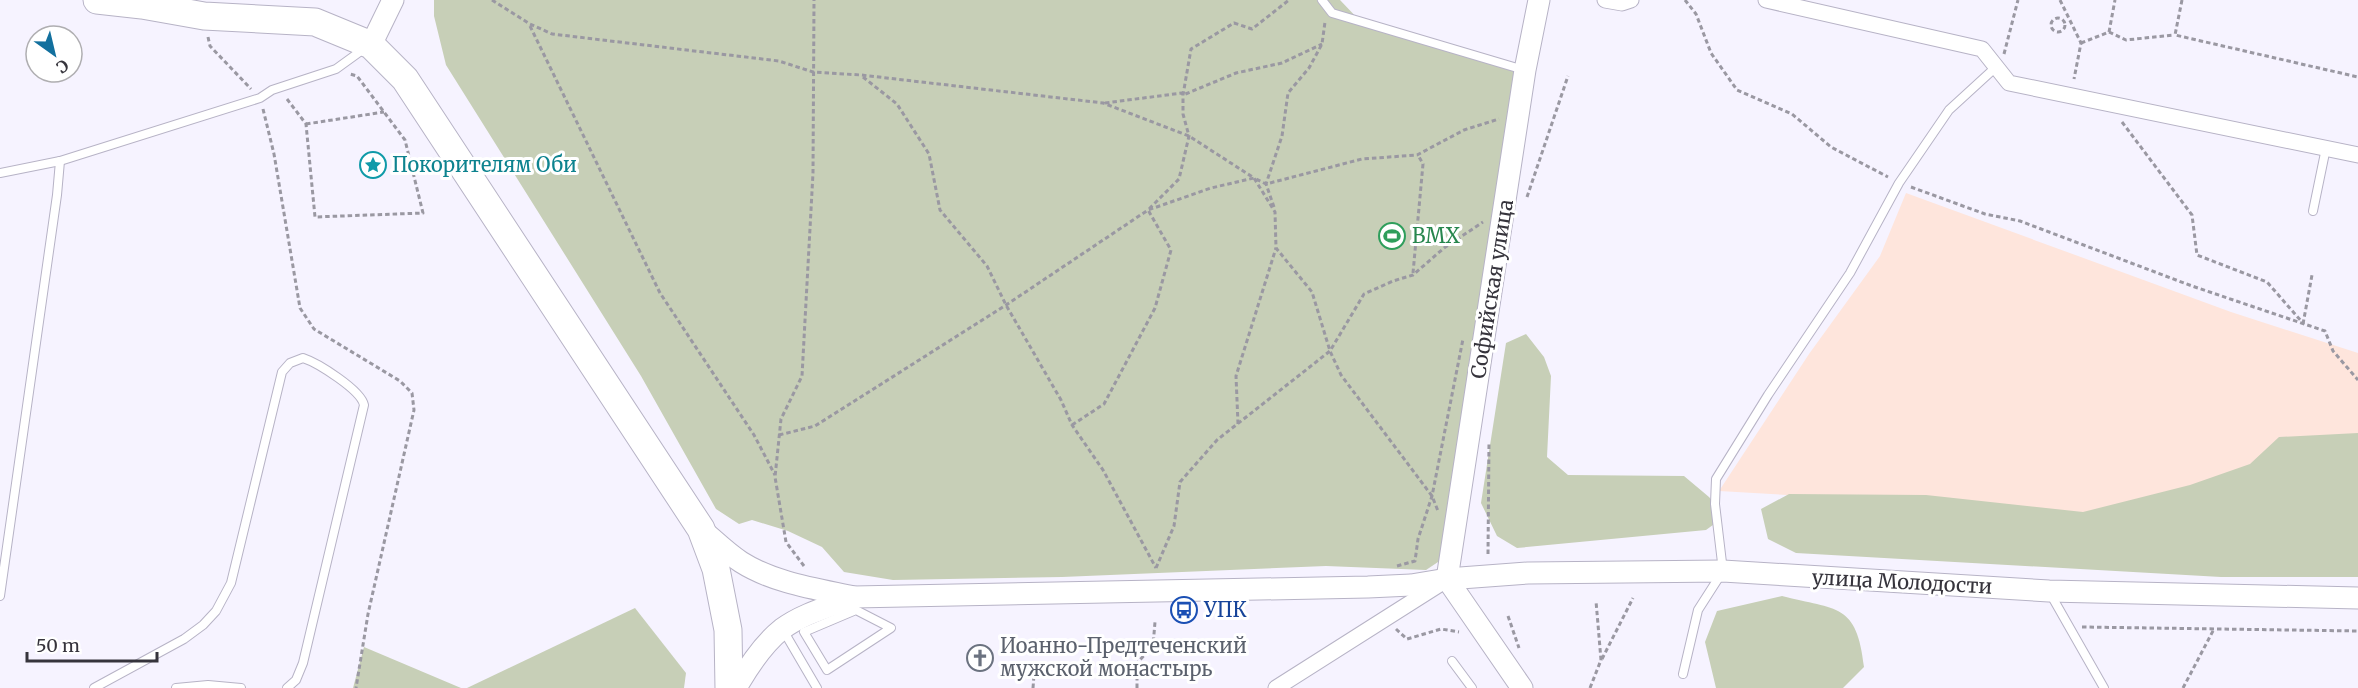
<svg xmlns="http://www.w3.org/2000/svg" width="2358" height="688" font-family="Merriweather,serif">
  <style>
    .industrial { fill: #fee5dc }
    .green { fill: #c7cfb7 }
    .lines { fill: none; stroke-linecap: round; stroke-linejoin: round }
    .lane-casing { stroke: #b7b3c6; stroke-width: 10 }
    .street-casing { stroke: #b7b3c6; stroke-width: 17 }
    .secondary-casing { stroke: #b7b3c6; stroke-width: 23 }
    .highway-casing { stroke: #b7b3c6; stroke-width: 29 }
    .path { stroke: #9a98a2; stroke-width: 3; stroke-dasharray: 4.5 3; stroke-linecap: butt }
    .lane { stroke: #fff; stroke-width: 8 }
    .street { stroke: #fff; stroke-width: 15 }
    .secondary { stroke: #fff; stroke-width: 21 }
    .highway { stroke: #fff; stroke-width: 27 }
    .labels { text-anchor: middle; stroke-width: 6; stroke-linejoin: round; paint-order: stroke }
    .culture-label { font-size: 20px; fill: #0d838f; stroke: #fff; text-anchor: start }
    .leisure-label { font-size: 20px; fill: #27864d; stroke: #fff; text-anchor: start }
    .street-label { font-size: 20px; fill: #36343c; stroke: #fff }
    .transit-label { font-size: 20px; fill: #164399; stroke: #fff; text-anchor: start }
    .worship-label { font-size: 20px; fill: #5b616d; stroke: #fff; text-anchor: start }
  </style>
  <rect width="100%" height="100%" fill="#f6f3ff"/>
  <path class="industrial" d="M1906 193 2231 312 2358 353V445L2248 472 2097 513 1719 491 1809 354 1880 256Z"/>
  <g class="green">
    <path d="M434 0H1340L1361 22 1468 49 1514 69 1517 95 1441 560 1426 570 1326 566 1062 577 893 580 844 572 822 547 788 531 752 520 739 524 716 509 641 376 446 65 434 16Z"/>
    <path d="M1526 334 1544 357 1551 376 1547 457 1568 475 1684 476 1709 497 1715 504 1717 522 1706 530 1517 548 1497 536 1481 503 1506 343Z"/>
    <path d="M2358 433V577H2221L1796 553 1768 539 1761 509 1789 494 1926 495 2083 512 2190 485 2250 464 2279 437Z"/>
    <path d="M1782 596C1837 610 1857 603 1864 667L1843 688H1716L1705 642 1717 611Z"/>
    <path d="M635 608 686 673 684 688H467Z"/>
    <path d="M364 647 461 688H353Z"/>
  </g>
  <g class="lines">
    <defs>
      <g id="lane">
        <path d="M1322 0 1332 13 1524 70"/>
        <path d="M0 173 60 161 260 98 272 90 336 69 365 48"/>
        <path d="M2313 211 2326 148"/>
        <path d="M2051 595 2104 688"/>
        <path d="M0 596 57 195 60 161"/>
        <path d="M856 610 891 628 827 670 804 632Z"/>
        <path d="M783 630 817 688"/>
        <path d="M1452 661 1472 688"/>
        <path d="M1683 674 1698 610 1723 571 1715 504 1716 479 1768 395 1850 273 1899 183 1949 110 1996 67"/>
        <path d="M94 688 184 639 203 625 216 611 231 583 282 372 290 363 303 358C318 363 361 390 364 405L303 663 296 680 287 688"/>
        <path d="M176 688 208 685 241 688"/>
      </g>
      <g id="street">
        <path d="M1605 0 1622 3 1631 0"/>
        <path d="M1766 0 1982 49 2009 83 2358 155"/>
        <path d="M1276 688 1440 584"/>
      </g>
      <g id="secondary">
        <path d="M371 45 393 0"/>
        <path d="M701 529C714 540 727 553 741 562 774 583 817 589 854 597L1368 587 1411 585 1447 579 1528 573 1723 571 2049 591 2358 598"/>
        <path d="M1447 579 1525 70 1539 0"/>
        <path d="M1447 579 1522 688"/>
        <path d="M736 688C748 667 763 644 782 629 802 614 831 606 854 597"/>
      </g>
      <path id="highway" d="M97 0 142 5 204 16 315 22 371 45 405 79 701 529 716 569 728 630 729 688"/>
    </defs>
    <use href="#lane" class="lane-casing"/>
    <use href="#street" class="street-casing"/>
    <use href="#secondary" class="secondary-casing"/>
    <use href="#highway" class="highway-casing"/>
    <g class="path">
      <path d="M492 0 530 24 552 34 779 61 813 72 861 75 1103 103 1189 136 1254 178 1275 212 1276 248 1312 292 1330 351 1341 375 1432 496 1438 511"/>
      <path d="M1685 0 1696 14 1711 53 1737 90 1792 114 1831 147 1888 177"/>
      <path d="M2060 0 2081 43 2074 79"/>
      <path d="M2182 0 2175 35 2358 77"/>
      <circle cx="2058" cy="25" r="7"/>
      <path d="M530 26 660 293 754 435 775 475"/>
      <path d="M2109 32 2126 40 2174 35"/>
      <path d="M208 37 210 46 251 89"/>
      <path d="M2081 43 2109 32 2115 0"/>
      <path d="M2004 54 2018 0"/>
      <path d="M863 77 897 104 929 154 940 210 987 266 1006 305 1061 400 1072 425 1103 470 1156 568"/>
      <path d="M287 99 306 124 315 217 423 213 405 140 357 76 350 74"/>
      <path d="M1105 103 1182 93 1183 95 1236 73 1282 63 1322 44"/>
      <path d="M263 109 274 154 300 308 314 329 400 381 412 393 414 410 368 614 356 688"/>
      <path d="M2122 122 2192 215 2197 255 2267 282 2302 322"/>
      <path d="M306 124 384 112"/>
      <path d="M1911 187 1985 214 2020 221 2192 286 2325 331 2333 351 2358 380"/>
      <path d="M1527 197 1568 76"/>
      <path d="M1274 207 1266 184 1282 136 1288 93 1309 68 1322 44 1325 22"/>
      <path d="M1413 273 1423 164 1418 155"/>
      <path d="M2303 324 2312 275"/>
      <path d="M1238 424 1236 376 1276 248"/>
      <path d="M1072 425 1104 404 1155 308 1171 250 1148 210 1179 179 1189 136 1183 114V95L1191 49 1234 23 1252 29 1289 0"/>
      <path d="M779 435 815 426 1006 305 1148 210 1211 188 1254 178 1266 184 1362 159 1417 155 1464 130 1499 119"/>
      <path d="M1488 554 1489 442"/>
      <path d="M804 566 786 542 775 477 781 419 802 376 813 173 814 0"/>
      <path d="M1397 566 1415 561 1418 539 1432 496 1463 339"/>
      <path d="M1156 568 1174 526 1180 482 1217 440 1330 351 1364 294 1393 281 1413 275 1444 248 1483 222"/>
      <path d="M1508 616 1519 648"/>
      <path d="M2082 627 2358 631"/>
      <path d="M1396 629 1407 639 1441 629 1459 632"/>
      <path d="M1602 659 1633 598"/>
      <path d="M1033 688 1035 661"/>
      <path d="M1137 688V663L1153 646 1155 622"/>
      <path d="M1590 688 1601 660 1596 601"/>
      <path d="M2183 688 2214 629"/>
    </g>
    <use href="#lane" class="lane"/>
    <use href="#street" class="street"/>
    <use href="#secondary" class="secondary"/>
    <use href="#highway" class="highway"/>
  </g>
  <defs>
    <symbol id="sight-ring" viewBox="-11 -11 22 22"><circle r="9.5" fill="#fff" stroke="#0f9aa8" stroke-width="1.5"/><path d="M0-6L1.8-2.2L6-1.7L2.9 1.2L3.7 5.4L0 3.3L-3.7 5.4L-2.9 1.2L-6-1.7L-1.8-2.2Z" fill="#0f9aa8"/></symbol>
    <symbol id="stadium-ring" viewBox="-11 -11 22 22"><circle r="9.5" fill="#fff" stroke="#2e9e5b" stroke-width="1.5"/><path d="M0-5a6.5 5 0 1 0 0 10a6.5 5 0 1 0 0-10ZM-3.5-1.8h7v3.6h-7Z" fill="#2e9e5b"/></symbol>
    <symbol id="bus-ring" viewBox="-11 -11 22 22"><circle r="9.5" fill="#fff" stroke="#1a4fb4" stroke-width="1.5"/><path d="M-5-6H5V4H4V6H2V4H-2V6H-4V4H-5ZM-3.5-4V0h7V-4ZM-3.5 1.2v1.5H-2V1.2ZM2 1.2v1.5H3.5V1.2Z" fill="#1a4fb4"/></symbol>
    <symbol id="church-ring" viewBox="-11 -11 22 22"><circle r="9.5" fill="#fff" stroke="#6b7280" stroke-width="1.5"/><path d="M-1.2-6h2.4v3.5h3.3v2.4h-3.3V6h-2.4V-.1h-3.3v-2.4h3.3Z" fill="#6b7280"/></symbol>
  </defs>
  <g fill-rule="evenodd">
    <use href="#sight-ring" x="358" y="150" width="30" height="30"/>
    <use href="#stadium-ring" x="1377" y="221" width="30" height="30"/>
    <use href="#bus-ring" x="1169" y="595" width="30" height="30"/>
    <use href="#church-ring" x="965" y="643" width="30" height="30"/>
  </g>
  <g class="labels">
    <g class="culture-label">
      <text x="392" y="172">Покорителям Оби</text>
    </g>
    <g class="leisure-label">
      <text x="1412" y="243">BMX</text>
    </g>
    <g class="street-label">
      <text transform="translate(1492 289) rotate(-81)" y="7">Софийская улица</text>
      <text transform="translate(1902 582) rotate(3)" y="7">улица Молодости</text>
    </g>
    <g class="transit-label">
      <text x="1204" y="617">УПК</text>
    </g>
    <g class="worship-label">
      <text x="1000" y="653">Иоанно-Предтеченский<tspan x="1000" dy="23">мужской монастырь</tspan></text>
    </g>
  </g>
  <g transform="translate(54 54) rotate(146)"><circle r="28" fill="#ffffff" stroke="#afaeb1" stroke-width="1.5"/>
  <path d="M0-4.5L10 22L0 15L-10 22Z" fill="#12709e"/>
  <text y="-9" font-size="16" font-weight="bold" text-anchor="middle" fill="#36343c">С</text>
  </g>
  <path d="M27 652v9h130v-9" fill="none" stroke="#36343c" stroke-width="3"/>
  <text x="36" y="652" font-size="18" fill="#36343c" stroke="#ffffff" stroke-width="4.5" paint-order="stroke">50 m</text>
</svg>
